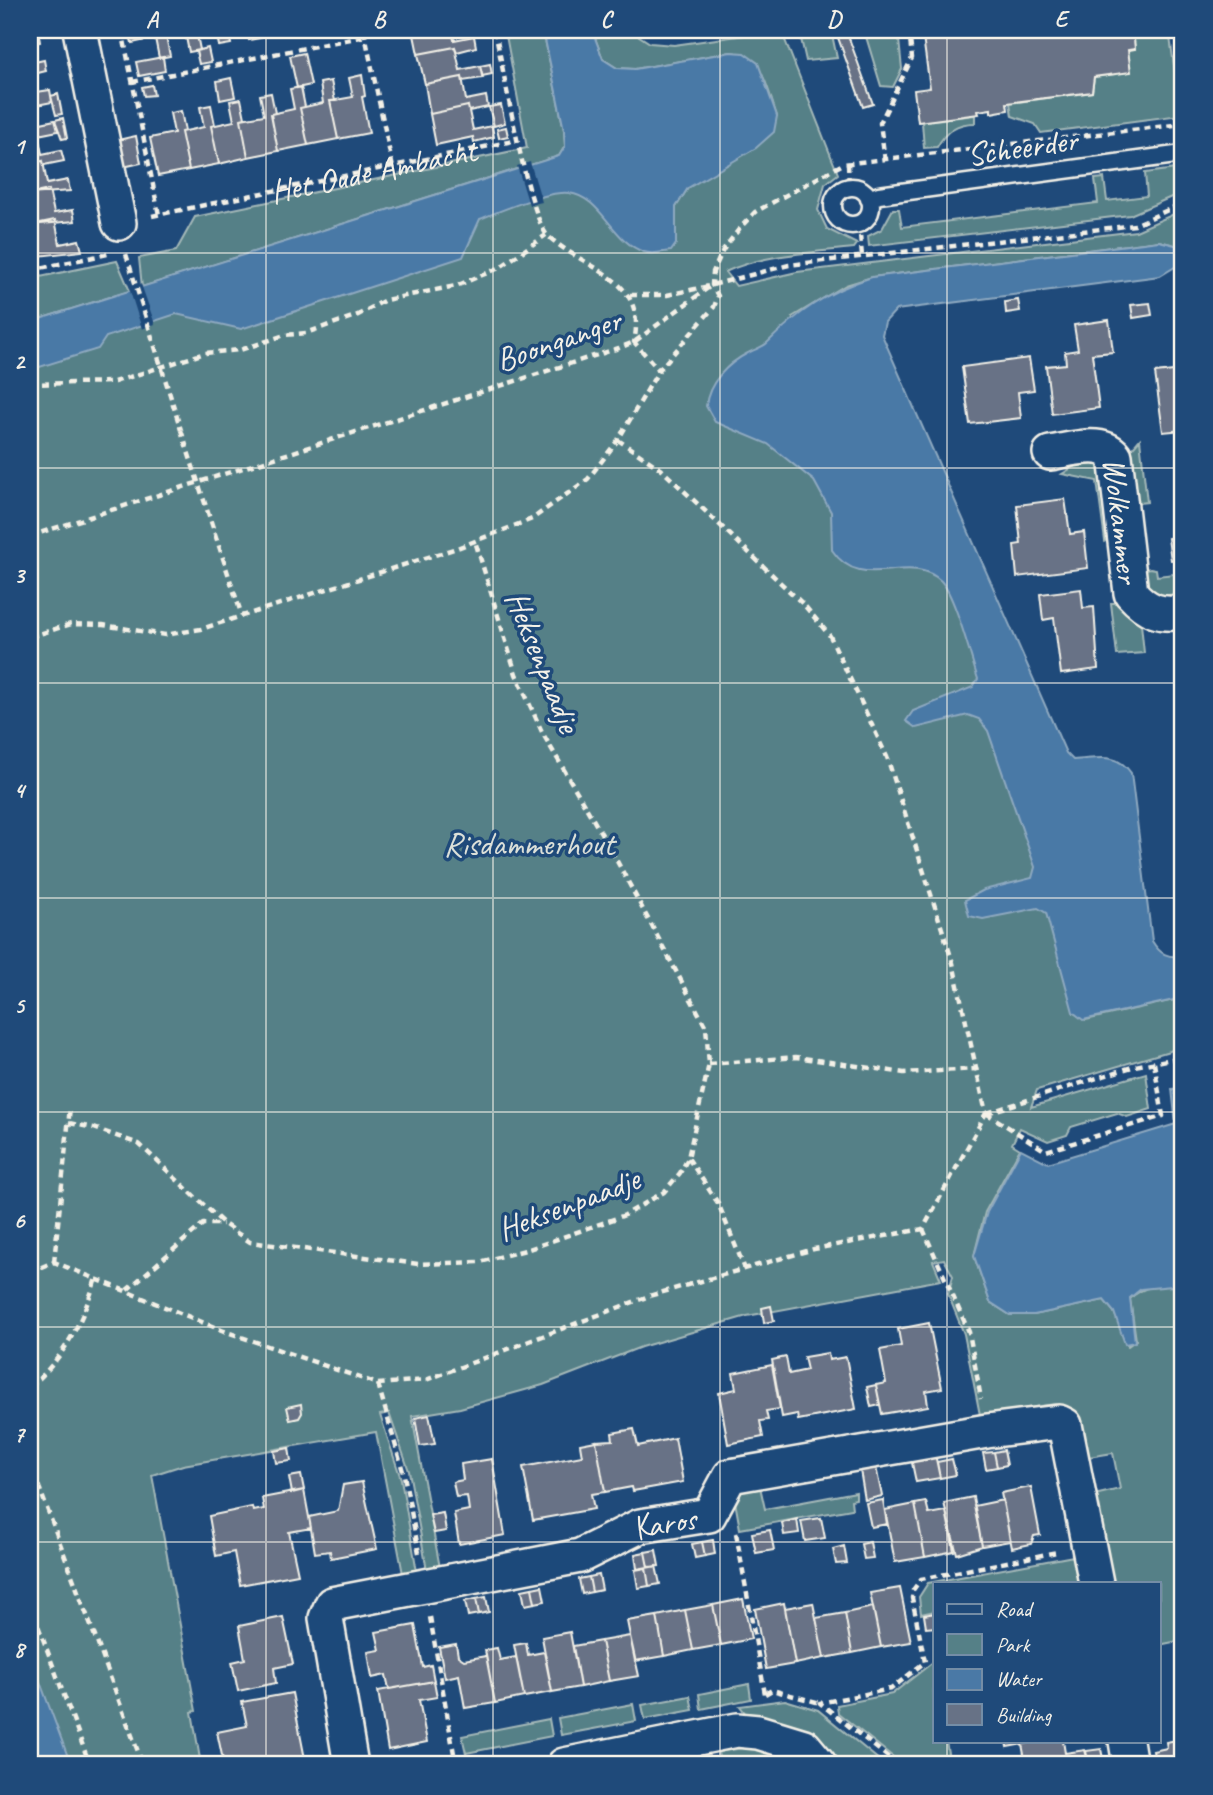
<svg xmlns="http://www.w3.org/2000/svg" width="1213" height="1795" viewBox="0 0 1213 1795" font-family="Caveat,sans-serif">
<rect width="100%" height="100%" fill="#1f4a7a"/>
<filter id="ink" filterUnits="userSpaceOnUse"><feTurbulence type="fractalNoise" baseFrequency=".0143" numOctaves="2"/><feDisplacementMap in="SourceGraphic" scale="14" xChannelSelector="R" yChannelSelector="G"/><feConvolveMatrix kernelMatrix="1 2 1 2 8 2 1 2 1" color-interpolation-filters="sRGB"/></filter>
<g filter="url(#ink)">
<path fill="#558087" stroke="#a4b8b8" stroke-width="2" d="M505,30H543L564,130L565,146L559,156L142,287L139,258L176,251L195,217L527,148Z
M592,30H630L650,43L674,45L781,30L838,174L825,184L818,210L827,229L857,244L854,248C810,253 765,254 725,272L736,286L797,272L1136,231L1183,210V247L1159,241L872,277L846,285L792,317L959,561L1074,1013L1086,1020L1183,998V1047L1037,1090L1031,1107L1146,1073L1151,1109L1127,1117L1117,1113L1071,1127L1067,1135L1048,1141L1020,1128L1012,1144L1020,1149L985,1212L974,1256L990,1302L1010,1315H1034L1104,1300L1114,1312L1128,1346L1136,1340L1130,1299C1143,1284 1165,1285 1183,1285V1640L1159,1645V1583H1107L1104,1537L1098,1535L1090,1496L1120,1489L1113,1453L1083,1458L1063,1406L1055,1404L980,1415L964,1334L948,1294L953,1276L944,1259L933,1261L941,1280L747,1316L641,1347L543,1385L460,1408L412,1416L440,1568L427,1570L409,1471L389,1413L380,1415L401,1479L417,1572L403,1574L376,1432L183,1465L152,1475L196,1711L192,1712L201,1765H30V346L630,155L676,207L688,188L777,116C767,89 764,55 731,52L635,69L617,68L603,59Z
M799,30H831L837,58L806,61Z
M864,30H898L902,69L893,87L881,86Z
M1133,30H1169L1181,115L1041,133L1035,124L1012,116L1010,103L1092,92L1094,77L1130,72L1128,50L1135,49Z
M975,115V123C956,123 946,131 937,147L924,148L922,122H918Z
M1183,168V192L1130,215L869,246L868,236L882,229L893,209H899L902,227L1098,203L1095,179L1104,178L1107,201L1147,196L1145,173Z
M117,261L130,291L30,322V279Z
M1140,439L1147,502L1130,504L1127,454Z
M1083,461L1100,463L1109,537L1105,541L1097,481L1062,474Z
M1150,568L1156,569L1157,576L1183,573V593L1155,597L1152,602L1140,575L1143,570Z
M1111,603H1121L1140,614L1144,653L1117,655Z
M759,1482L765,1509L856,1492V1499L851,1500L852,1509L740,1529L734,1496L742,1484Z
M1079,1555L1083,1572L1079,1583H935V1611L921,1614L919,1597L928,1583Z
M933,1662L935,1741H946L950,1765H903L838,1713L837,1705L892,1694Z
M749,1684L751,1699L701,1709L699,1694Z
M690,1696L693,1710L645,1719L642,1705Z
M785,1700L818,1710L885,1765H838C814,1735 788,1719 749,1718L740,1706Z
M633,1704L636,1721L561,1735L558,1718Z
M549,1719L552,1736L466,1753L462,1736Z
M749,1747L788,1755L803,1765H720L718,1752Z
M706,1754L708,1765H645Z"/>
<path fill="#4a79a6" stroke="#8ea9c0" stroke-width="2" d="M543,30H592L603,59L617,68L635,69L731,52L744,53L758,63L777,116L774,132L756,148L688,188L676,207V244L671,251C663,252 652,255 644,252C612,242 602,197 569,193C550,190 500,211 480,219L463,257L241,329L176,314L106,337L98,349L30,370V322L559,156L565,146L564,130Z
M1159,241L1183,247V262L1160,276L896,310L885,322L882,335L1066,753L1073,760C1097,759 1116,751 1131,773L1152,941C1160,954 1167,958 1183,956V998L1083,1020L1073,1012L1046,913L1038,908L983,919L969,916L965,900L984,890L1032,878L1035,867L988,731L979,719L968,715L916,728L906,721L913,711L973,687L978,679C971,659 955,595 941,581C909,550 862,595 832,550L831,512L814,481L768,444L715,422L706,406C708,383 728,363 748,353C753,350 763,347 767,343C797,313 827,291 872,277Z
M1183,1088V1285L1141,1289L1130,1298L1135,1342L1125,1344L1114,1312L1104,1300L1034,1315H1010L990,1302L974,1256L987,1212L1021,1149L1048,1163L1176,1124L1172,1089Z
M30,1655L71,1765H30Z"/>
<path fill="#1f4a7a" d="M530,162L542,202L529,205L517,166Z
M141,284L155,324L142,329L129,288Z"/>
<path fill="#677286" stroke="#f4f1e8" stroke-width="2" d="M38,30L40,42L30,44V32Z
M129,30H161L163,37L166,36L170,56L159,58L155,38L132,43Z
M161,30H196L200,50L189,52L185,32L163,37Z
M216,30H228L231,44L219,46Z
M247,30H258L260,38L249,40Z
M413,30H452L454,40L474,36L476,47L457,52L455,47L418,54Z
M846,30L873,104L863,107L836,32Z
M922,30H1133L1135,49L1128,50L1131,72L1094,77L1092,92L1007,103L1008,110L991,113V109L978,111L979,114L918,122L914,90L930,88Z
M455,47L460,70L480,66L483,78L463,81L462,77L425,84L418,54Z
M208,48L211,62L199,64L196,51Z
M304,53L311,85L297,88L290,56Z
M163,57L165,71L139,76L136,62Z
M44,60L46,71L30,75V63Z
M490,64L492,74L482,76L480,66Z
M362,75L365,96L362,97L369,133L338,139L330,101L353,97L349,78Z
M462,77L466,100L486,96L488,107L469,111L468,106L430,114L425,84Z
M231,78L235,97L220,100L217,81Z
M331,81L335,101H330L338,139L308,145L300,108L323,103L320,83Z
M152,85L154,95L144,96L142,87Z
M301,87L305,107L300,108L308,145L278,151L271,114L294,109L290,89Z
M50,90L52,102L32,106L30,93Z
M271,93L275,113L271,114L278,151L248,157L241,119L264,115L260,95Z
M58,94L62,114L56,115L51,96Z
M241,99L245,118L241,119L248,157L219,164L211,126L234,121L230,101Z
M30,101L36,124L55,120L58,131L38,135L37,130L30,132Z
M211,105L215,125L211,126L219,164L189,170L181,132L204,127L200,107Z
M501,105L505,123L494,126L489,107Z
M468,106L473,130L492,126L494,137L474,142L473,137L436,145L430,114Z
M181,111L185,131L181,132L189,170L158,176L150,138L174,133L170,113Z
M63,118L67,138L62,139L55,120Z
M506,127L508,136L499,138L497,129Z
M37,130L42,154L61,150L64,161L44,165L43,161L30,163V132Z
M136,136L141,163L123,167L118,140Z
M43,161L47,184L68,180L70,191L30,194V163Z
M49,190L54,213L73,210L75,221L30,225V194Z
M55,220L60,244L79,240L82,251L30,257V225Z
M1018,300L1020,311L1006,313L1005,302Z
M1150,303L1152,315L1133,318L1131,305Z
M1109,320L1113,352L1092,354L1099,408L1052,414L1046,366L1066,364L1065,352L1078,350L1074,325Z
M1029,358L1034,390L1018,392L1021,418L970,424L962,367Z
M1183,370V430L1163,432L1155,373Z
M1179,484H1183V559L1171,560L1168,538L1181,536L1177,497H1180Z
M1065,499L1070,534L1084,532L1088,568L1017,577L1014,545L1021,544L1017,505Z
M1081,589L1083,608L1094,607L1098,669L1061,674L1054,618L1043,620L1040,594Z
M771,1306L774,1321L764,1323L762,1308Z
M929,1323L942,1388L926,1391L928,1406L882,1414L876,1385L886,1383L880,1350L901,1346L898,1329Z
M828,1353L829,1360L846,1357L856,1409L798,1420L797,1414L782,1417L772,1360L786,1357L789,1374L807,1370L804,1357Z
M772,1365L780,1409L766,1411L768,1420L760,1421L763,1437L728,1444L719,1393L736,1389L733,1373Z
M876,1385L880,1405L871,1407L867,1387Z
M301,1404L302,1413L299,1418L290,1420L287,1407Z
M429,1415L435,1444L420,1446L415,1418Z
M634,1429L638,1446L675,1438L683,1482L633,1491L632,1487L605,1492L596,1441L613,1440L612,1433Z
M596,1441L605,1492L591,1494L594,1509L533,1520L523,1467L582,1456L580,1444Z
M289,1448L291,1461L276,1463L274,1451Z
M1004,1450L1007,1465L997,1467L994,1452Z
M994,1452L997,1467L986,1469L983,1453Z
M935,1454L940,1478L916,1482L911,1458Z
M492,1459L505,1535L459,1544L454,1513L469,1510L467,1496L456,1497L453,1482L463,1480L461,1464Z
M952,1459L956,1475L940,1478L937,1462Z
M876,1467L882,1496L865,1500L860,1470Z
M301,1475L304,1490L292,1493L289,1477Z
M362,1482L377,1549L331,1558L330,1551L315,1553L309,1517L338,1511L343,1485Z
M1031,1487L1040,1535L1034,1536L1031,1544L1012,1548L1001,1493Z
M304,1490L311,1528L289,1532L298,1574L240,1585L234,1552L216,1556L209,1516L252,1507L253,1511L264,1509L262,1498Z
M973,1497L982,1546L957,1554L944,1503Z
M883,1500L887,1524L871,1527L866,1503Z
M1003,1500L1010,1541L982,1546L974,1506Z
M926,1502L929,1514L946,1511L954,1551L925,1557L915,1504Z
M915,1504L925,1557L895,1562L885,1510Z
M443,1513L446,1531L434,1533L430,1515Z
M821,1518L825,1538L805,1541L801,1521Z
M797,1519L799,1533L784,1535L782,1523Z
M770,1530L774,1550L756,1553L752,1533Z
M713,1540L715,1554L705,1556L702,1542Z
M702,1542L705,1556L695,1558L692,1544Z
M870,1542L873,1558L864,1559L861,1544Z
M844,1546L847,1563L836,1564L833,1549Z
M656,1550L659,1566L648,1567L645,1552Z
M645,1552L648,1567L637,1569L635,1554Z
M656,1566L660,1584L649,1586L646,1568Z
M646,1568L649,1586L638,1588L635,1570Z
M599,1575L602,1590L592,1592L589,1577Z
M589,1577L592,1592L582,1594L579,1579Z
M542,1586L545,1601L535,1603L532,1588Z
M532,1588L535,1603L525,1605L522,1590Z
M900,1588L911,1642L881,1647L870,1593Z
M486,1597L489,1612L479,1614L476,1599Z
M476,1599L479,1614L468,1616L465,1601Z
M743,1599L751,1639L721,1645L713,1605Z
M784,1603L795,1664L766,1669L755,1609Z
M813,1603L824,1658L795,1664L785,1608Z
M713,1605L721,1645L693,1650L685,1610Z
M873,1607L881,1647L852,1653L845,1613Z
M685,1610L693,1650L664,1656L657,1616Z
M845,1613L852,1653L824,1658L816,1618Z
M935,1613V1627L926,1628L924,1615Z
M657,1616L664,1656L635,1661L627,1621Z
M283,1617L293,1664L274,1668L276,1683L238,1691L232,1662L245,1659L239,1626Z
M415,1625L423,1667L431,1665L434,1681L389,1689L386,1675L372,1678L368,1652L380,1650L376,1632Z
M570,1632L580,1687L552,1692L542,1637Z
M630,1636L639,1676L609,1681L601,1641Z
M601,1641L609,1681L580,1687L573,1646Z
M526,1643L528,1655L544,1652L552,1692L524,1697L514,1645Z
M456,1644L458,1656L464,1660L486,1656L495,1703L465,1708L459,1675L445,1678L439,1647Z
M497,1648L500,1660L516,1657L524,1697L495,1703L485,1650Z
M434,1681L437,1697L419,1700L427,1742L388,1750L378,1691Z
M292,1693L306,1764L224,1765L217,1732L247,1726L242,1702Z
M1183,1739V1765H1156L1153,1751L1167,1748L1166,1742Z
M1006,1741H1040L1007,1747Z
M1040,1741H1063L1065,1753L1085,1750L1088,1761L1067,1765H1026L1022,1744Z
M1101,1749L1103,1759L1088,1761L1086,1751Z
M1103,1759L1104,1765H1089L1088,1761Z"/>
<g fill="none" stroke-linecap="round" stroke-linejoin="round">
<defs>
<path id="lane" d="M833 206a19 19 0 1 1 38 0a19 19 0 1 1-38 0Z
M869,199L879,195L1183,154"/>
<g id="street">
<path d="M80,30L119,223"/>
<path id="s2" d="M1050,453C1069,450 1102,439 1115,456L1131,593C1147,611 1160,616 1183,612"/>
<path d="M1126,1741L1130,1765"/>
<path id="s3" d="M351,1765L326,1618L332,1604L580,1556L640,1526L709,1515L730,1476L987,1431L1059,1422L1065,1425L1096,1583"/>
<path d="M564,1765L737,1730L758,1732L804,1746L820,1765"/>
</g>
</defs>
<use href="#lane" stroke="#f4f1e8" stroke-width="21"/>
<use href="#street" stroke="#f4f1e8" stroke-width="38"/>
<g stroke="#f4f1e8" stroke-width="4.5" stroke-dasharray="7 5" stroke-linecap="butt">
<path d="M122,30L159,215"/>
<path d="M364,30L393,168"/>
<path d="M495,30C502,63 529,219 548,236C586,271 648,277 634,342L659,370"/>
<path d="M132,82L366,36"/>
<path d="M885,161L880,123L912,58L909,30"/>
<path d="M848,164L849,186"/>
<path id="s1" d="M152,216L518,140"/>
<path d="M859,224L862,256"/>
<path d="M126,254L181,430"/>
<path d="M30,270L108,254"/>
<path d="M630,295H667L709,286"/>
<path d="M30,384L114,382L205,353L240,350L285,335L306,333L358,315L385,300L456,286L499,268L546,235"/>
<path d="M215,534L242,616"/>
<path d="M30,536L619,348L634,342L712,285L789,265L1135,225L1183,203"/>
<path d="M30,637L71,624L103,625L165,635L201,629L457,548L532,519L588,479L618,440L659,370L714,307L718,296L712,285L713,272L723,250L740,228L755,212L843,164L1183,124"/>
<path d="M709,1064L796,1057L904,1073L976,1069"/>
<path d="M986,1113L1046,1151L1163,1116L1154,1063"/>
<path d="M987,1113L1135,1066L1183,1057"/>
<path d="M69,1123L94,1128L139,1144L224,1224L250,1242L418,1264L480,1262L529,1249L625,1215L664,1192L680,1173L688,1158L709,1064L706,1027L611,850L543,734L516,674L475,541"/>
<path d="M688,1158L718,1203L745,1269"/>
<path d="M923,1229L969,1332L981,1399"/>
<path d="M54,1262L70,1107"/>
<path d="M30,1272L54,1262L224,1331L378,1384L426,1380L649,1296L814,1249L923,1229L986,1113L953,963L887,757L830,636L804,605L661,469L618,440"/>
<path d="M127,1290L203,1224H223"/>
<path d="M378,1384L404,1475L419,1553"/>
<path d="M30,1387C64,1358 83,1321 96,1278"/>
<path d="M30,1463L143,1765"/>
<path d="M736,1533L765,1694"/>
<path d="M30,1604L90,1765"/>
<path d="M430,1617L456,1765"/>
<path d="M765,1694L772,1690L820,1703"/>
<path d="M898,1765L820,1703L891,1689L925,1662L912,1598L913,1590L921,1579L1057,1552"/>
</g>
<use href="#lane" stroke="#1f4a7a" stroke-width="16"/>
<use href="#street" stroke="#1f4a7a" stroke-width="33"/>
<path stroke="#f4f1e8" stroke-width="4.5" stroke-dasharray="7 5" stroke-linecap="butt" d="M181,430L215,534"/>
</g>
</g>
<path fill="none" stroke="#f4f1e8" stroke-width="2" stroke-opacity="0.55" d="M266,30V1765M493,30V1765M720,30V1765M947,30V1583M30,253H1183M30,468H1183M30,683H1183M30,898H1183M30,1112H1183M30,1327H1183M30,1542H1183M947,1741V1765"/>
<g text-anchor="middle" stroke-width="7" stroke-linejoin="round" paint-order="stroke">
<g font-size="33" fill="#f4f1e8" stroke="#1f4a7a">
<text transform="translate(1022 146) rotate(-8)" y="12">Scheerder</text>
<text dy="12" stroke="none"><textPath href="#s1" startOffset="226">Het Oude Ambacht</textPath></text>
<text transform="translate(558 339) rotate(-19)" y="12">Boonganger</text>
<text dy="12" stroke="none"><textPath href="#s2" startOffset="133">Wolkammer</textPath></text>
<text transform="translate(544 661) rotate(68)" y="12">Heksenpaadje</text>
<text transform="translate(568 1203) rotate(-21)" y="12">Heksenpaadje</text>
<text dy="12" stroke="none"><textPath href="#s3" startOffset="508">Karos</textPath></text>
</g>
<g font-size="33" fill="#dce0d9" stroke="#1f4a7a">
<text x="529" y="855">Risdammerhout</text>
</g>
</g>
<rect width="1213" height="1795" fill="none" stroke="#1f4a7a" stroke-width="77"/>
<rect x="933" y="1582" width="228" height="161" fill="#1f4a7a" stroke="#748da6" stroke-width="2"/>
<rect x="947" y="1604" width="35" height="10" fill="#1f4a7a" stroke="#748da6" stroke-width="2"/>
<text x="996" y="1616" font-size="21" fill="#f4f1e8">Road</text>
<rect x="947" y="1634" width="35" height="21" fill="#558087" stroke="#748da6" stroke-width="2"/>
<text x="996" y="1652" font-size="21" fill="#f4f1e8">Park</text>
<rect x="947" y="1669" width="35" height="21" fill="#4a79a6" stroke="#748da6" stroke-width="2"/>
<text x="996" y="1686" font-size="21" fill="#f4f1e8">Water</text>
<rect x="947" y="1704" width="35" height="21" fill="#677286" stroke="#748da6" stroke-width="2"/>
<text x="996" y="1722" font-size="21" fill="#f4f1e8">Building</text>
<rect x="38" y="38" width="1136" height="1718" fill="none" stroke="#f4f1e8" stroke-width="2.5"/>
<g font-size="23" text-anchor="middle" font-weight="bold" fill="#f4f1e8">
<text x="152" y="27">A</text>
<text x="379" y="27">B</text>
<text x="606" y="27">C</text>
<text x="834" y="27">D</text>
<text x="1061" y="27">E</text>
<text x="19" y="154">1</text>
<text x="19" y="369">2</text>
<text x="19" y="583">3</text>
<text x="19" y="798">4</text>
<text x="19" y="1013">5</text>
<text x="19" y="1228">6</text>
<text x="19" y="1442">7</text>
<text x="19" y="1657">8</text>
</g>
</svg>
